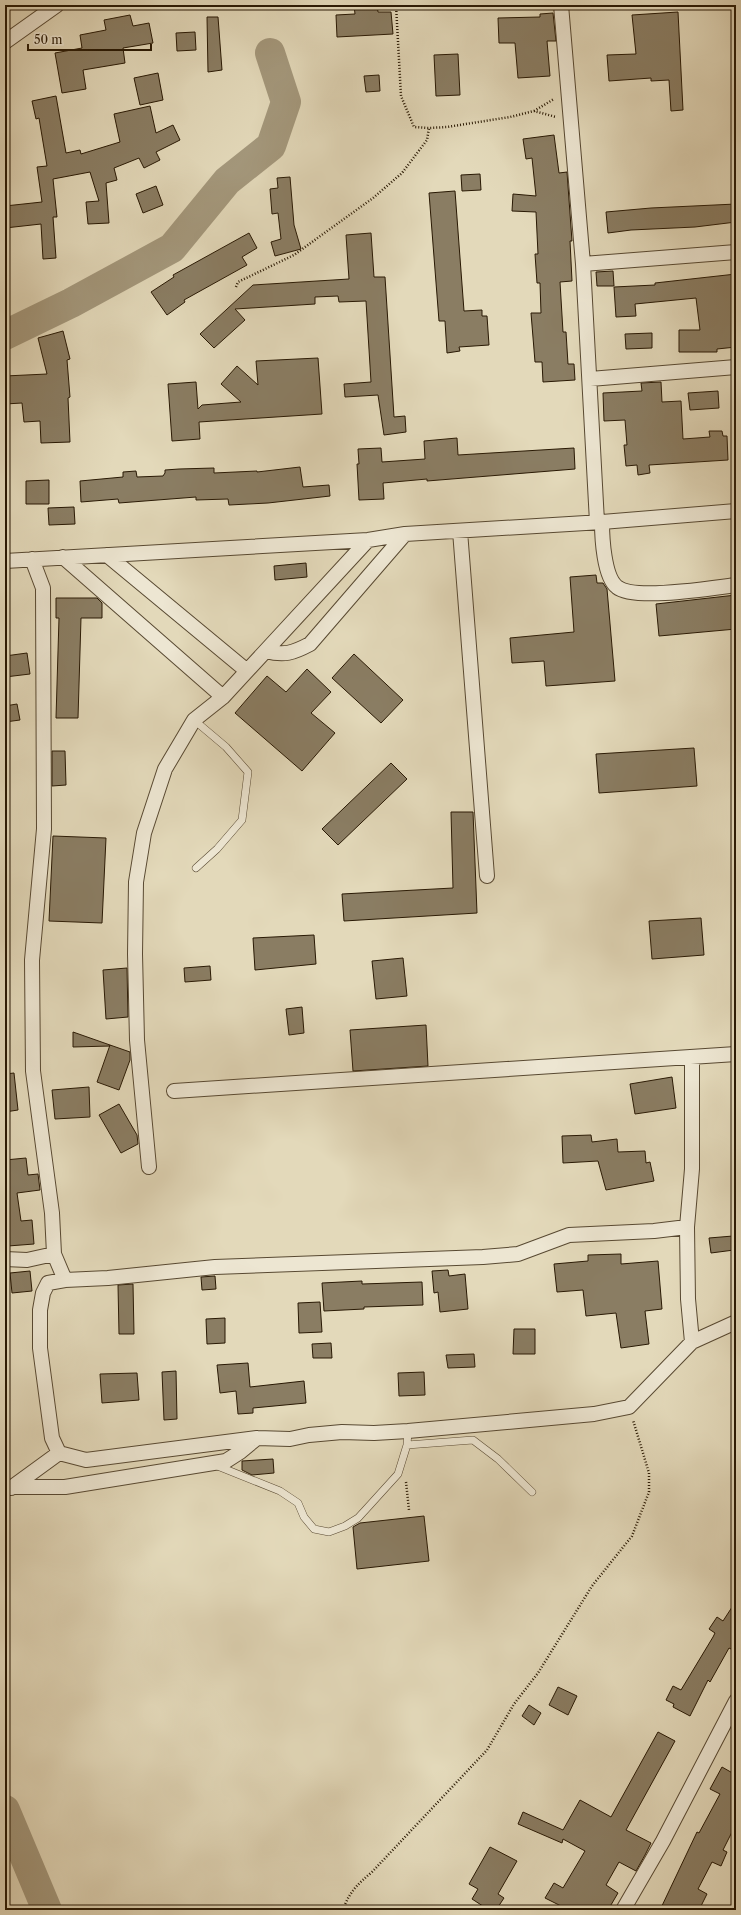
<svg xmlns="http://www.w3.org/2000/svg" width="741" height="1915" viewBox="0 0 741 1915" font-family="'Libre Caslon Text',serif">
<rect width="100%" height="100%" fill="#e3d9ba"/>
<filter id="stains"><feTurbulence type="fractalNoise" baseFrequency=".005" numOctaves="4"/><feColorMatrix values="0 0 0 0 .2 0 0 0 0 .09 0 0 0 0 .02 0 0 0 .5 -.17"/></filter>
<radialGradient id="worn" r=".72"><stop offset=".6" stop-color="#630" stop-opacity="0"/><stop offset="1" stop-color="#630" stop-opacity=".3"/></radialGradient>
<g fill="none" stroke-linecap="round" stroke-linejoin="round">
<path stroke="#a4987c" stroke-width="30" d="M5,335L71,303L172,248L227,181L271,146L286,102L270,53
M5,1810L47,1910"/>
</g>
<path fill="#8a7d63" stroke="#291904" d="M354,5H377L378,12H391L393,34L337,37L336,15L355,14Z
M678,12L683,110L671,111L669,80L651,81V78L609,81L607,55L636,54L632,15Z
M553,13L556,41H547L550,76L518,78L515,43H499L498,18L540,17V14Z
M130,15L133,26L149,23L153,43L123,48L125,63L83,70L86,89L62,93L55,53L82,48L80,35L106,30L104,20Z
M207,17H218L222,70L208,72Z
M195,32L196,50L177,51L176,33Z
M458,54L460,95L436,96L434,55Z
M158,73L163,100L140,105L134,78Z
M379,75L380,91L366,92L364,76Z
M56,96L66,153L80,150L81,154L120,142L114,114L150,106L156,133L173,125L180,140L156,152L160,160L144,168L139,158L114,168L117,180L106,183L109,223L88,224L86,202L99,201L90,172L53,179L57,217H53L56,258L43,259L41,224L5,228V206L42,202L37,167L47,166L39,118L36,119L32,101Z
M554,135L559,173L567,172L572,241H570L572,281L560,282L563,332H566L568,364H574L575,380L543,382L542,362H535L531,313H541L540,283H537L535,254H538L536,212L512,211L513,194L536,196L532,158L526,159L523,139Z
M480,174L481,190L462,191L461,175Z
M290,177L294,225L301,249L275,256L271,242L281,239L278,213L272,214L270,189L278,188L277,178Z
M156,186L163,205L143,213L136,194Z
M455,191L464,311L482,310V316H487L489,345L459,347L460,351L447,353L445,321H439L429,193Z
M736,204V222L695,227L631,230L608,233L606,212L651,208Z
M249,233L257,248L242,257L247,265L184,300L185,302L167,315L151,292L174,277L173,275Z
M371,233L374,277H385L394,417L405,416L406,432L384,435L378,395L345,397L344,384L371,382L366,301L339,302L338,296L315,297V304L235,309L245,320L214,348L200,334L253,285L349,279L346,235Z
M613,271L614,286H597L596,272Z
M736,274V347L717,349V352H679V330H700L696,298L635,304L636,316L616,317L614,287L655,285V283Z
M63,331L70,359L67,360L70,397L68,398L70,442L41,443L40,421L24,422L22,403L5,404V376L47,374L38,338Z
M652,333V348L626,349L625,334Z
M318,358L322,414L199,422L200,439L172,441L168,384L196,382L198,409L202,405L241,402L221,384L237,366L258,385L256,361Z
M661,382L662,402L681,401L683,439L710,437L709,431H722L723,436H727L728,460L649,465L650,473L638,475L637,465L626,466L624,445H627L625,420L604,421L603,393L642,391L641,383Z
M718,391L719,408L690,410L688,393Z
M457,438L458,455L574,448L575,469L427,481V479L383,483L384,499L359,500L357,464H359L358,449L381,448L382,462L425,459L424,441Z
M300,467L303,487L329,485L330,496L268,503L229,505L228,499L196,500V497L119,503L118,499L81,502L80,481L123,477V472L136,471L137,477L163,476L165,473V470L179,469L214,468V473L257,471V472Z
M49,480V504H26V481Z
M74,507L75,524L49,525L48,508Z
M306,563L307,577L275,580L274,566Z
M596,575L597,583H603L607,589L615,681L546,686L544,661L512,663L510,638L574,632L570,577Z
M736,595V629L659,636L656,604Z
M56,598H97L102,603V618H81L78,718H56L59,618H56Z
M27,653L30,674L5,677V656Z
M354,654L403,700L381,723L332,678Z
M307,669L331,692L311,713L335,733L302,771L235,713L267,676L286,692Z
M17,704L20,720L5,722V706Z
M694,748L697,786L599,793L596,754Z
M52,751H65L66,785L52,786Z
M391,763L407,779L338,845L322,829Z
M451,812H473L477,913L344,921L342,894L453,888Z
M53,836L106,838L102,923L49,921Z
M701,918L704,955L652,959L649,921Z
M314,935L316,964L255,970L253,938Z
M403,958L407,996L376,999L372,961Z
M210,966L211,980L185,982L184,968Z
M127,968L128,1017L106,1019L103,970Z
M302,1007L304,1033L289,1035L286,1009Z
M426,1025L428,1066L353,1071L350,1030Z
M73,1032L110,1045V1046L73,1047Z
M110,1045L130,1052V1060L119,1090L97,1082Z
M14,1073L18,1110L5,1112V1074Z
M672,1077L676,1108L635,1114L630,1084Z
M89,1087L90,1117L55,1119L52,1090Z
M119,1104L137,1135L138,1144L121,1153L99,1115Z
M591,1135L592,1142L617,1139L618,1152L645,1151L646,1163L650,1162L654,1181L606,1190L598,1161L563,1163L562,1136Z
M26,1158L28,1175L38,1174L40,1190L17,1193L21,1221L32,1220L34,1244L8,1246L5,1197V1160Z
M733,1236L734,1250L711,1253L709,1238Z
M621,1254V1264L658,1261L662,1309L645,1311L649,1344L621,1348L616,1313L586,1316L583,1290L557,1292L554,1264L588,1261V1255Z
M448,1270L449,1276L465,1274L468,1309L440,1312L438,1292L434,1293L432,1271Z
M30,1271L32,1291L12,1293L10,1273Z
M215,1276L216,1289L202,1290L201,1277Z
M362,1281V1284L422,1282L423,1305L364,1307V1309L324,1311L322,1283Z
M133,1284L134,1334H119L118,1285Z
M320,1302L322,1332L299,1333L298,1303Z
M225,1318V1343L207,1344L206,1319Z
M514,1329H535V1354H513Z
M331,1343L332,1358H313L312,1344Z
M474,1354L475,1367L448,1368L446,1355Z
M248,1363L250,1387L304,1381L306,1403L253,1408V1413L238,1414L236,1391L220,1393L217,1365Z
M176,1371L177,1419L164,1420L162,1372Z
M424,1372L425,1395L399,1396L398,1373Z
M137,1373L139,1400L102,1403L100,1374Z
M273,1459L274,1473L252,1475L242,1470V1461Z
M424,1516L429,1561L357,1569L353,1527L360,1523Z
M736,1601V1641L731,1649L729,1648L710,1682L708,1680L690,1716L673,1707L674,1704L666,1700L673,1686L681,1690L713,1637L715,1633L709,1629L717,1617L723,1621Z
M558,1687L577,1696L568,1715L549,1705Z
M529,1705L541,1713L534,1725L522,1716Z
M658,1732L675,1741L626,1830L651,1843L645,1855L636,1871L619,1862L606,1885L618,1893L608,1910H559L561,1906L545,1898L554,1883L563,1888L585,1851L563,1839L562,1843L518,1824L523,1812L563,1830L580,1800L611,1817Z
M722,1767L736,1775V1824L723,1850L727,1852L721,1866L712,1862L698,1889L707,1894L699,1910H660L697,1832L699,1833L720,1794L710,1789Z
M490,1847L517,1861L498,1894L504,1898L496,1910H489L472,1899L478,1889L469,1884Z"/>
<g fill="none" stroke-linecap="round" stroke-linejoin="round">
<defs>
<path id="lane" d="M194,720L226,747L248,772L242,820L217,849L196,868
M407,1445L473,1440L498,1459L532,1492
M215,1465L280,1491L298,1503L304,1517L314,1529L329,1532L345,1526L358,1518L369,1506L398,1474L407,1445L408,1431"/>
<path id="street" d="M561,5L583,264L597,522
M5,42L57,5
M583,264L736,252
M590,379L736,367
M602,522C602,538 604,577 617,587C634,601 712,588 736,585
M460,531L487,876
M107,555L247,671
M63,557L223,697
M32,559L43,588L44,829L32,960L33,1071L52,1213L54,1254L65,1280L108,1278L215,1267L483,1257L518,1254L569,1235L654,1231L687,1227
M5,561L368,540L405,534L602,522L736,511
M266,651C284,656 293,653 310,644L405,534
M692,1057V1169L687,1227L688,1299L692,1342
M174,1091L736,1054
M149,1167L137,1040L135,954L136,882L144,833L165,769L194,720L223,697L368,540
M5,1259L27,1260L54,1254
M65,1280L48,1283L43,1293L40,1310V1348L52,1438L59,1453L86,1460L257,1438L290,1439L309,1435L342,1432L374,1433L408,1431L594,1414L629,1407L692,1342L736,1322
M12,1487H65L226,1461L240,1452L257,1438
M11,1488L59,1453
M623,1910L663,1841L736,1701"/>
</defs>
<use href="#lane" stroke="#584932" stroke-width="8"/>
<use href="#street" stroke="#584932" stroke-width="16"/>
<path stroke="#291904" stroke-width="2.5" stroke-dasharray="1 2" stroke-linecap="butt" d="M396,5L401,96L414,127L429,128L447,127L510,117L534,111L556,117
M534,111L554,99
M236,287L238,282L294,255L373,198L402,173L427,140L429,128
M406,1482L409,1510
M339,1910L344,1907C350,1891 359,1883 372,1872L487,1750L514,1704L538,1673L592,1586L632,1536L649,1492V1473L633,1420"/>
<use href="#lane" stroke="#ede6d2" stroke-width="7"/>
<use href="#street" stroke="#ede6d2" stroke-width="14"/>
</g>
<rect width="741" height="1915" fill="none" stroke="#e3d9ba" stroke-width="20"/>
<rect x="6" y="6" width="729" height="1903" fill="none" stroke="#291904" stroke-width="2"/>
<rect x="10" y="10" width="721" height="1895" fill="none" stroke="#291904"/>
<path d="M28 44v6h123v-6" fill="none" stroke="#291904" stroke-width="2"/>
<text x="34" y="44" font-size="12" fill="#291904" stroke="#ede6d2" stroke-width="3" paint-order="stroke">50 m</text>
<rect width="100%" height="100%" filter="url(#stains)"/>
<rect width="100%" height="100%" fill="url(#worn)"/>
</svg>
